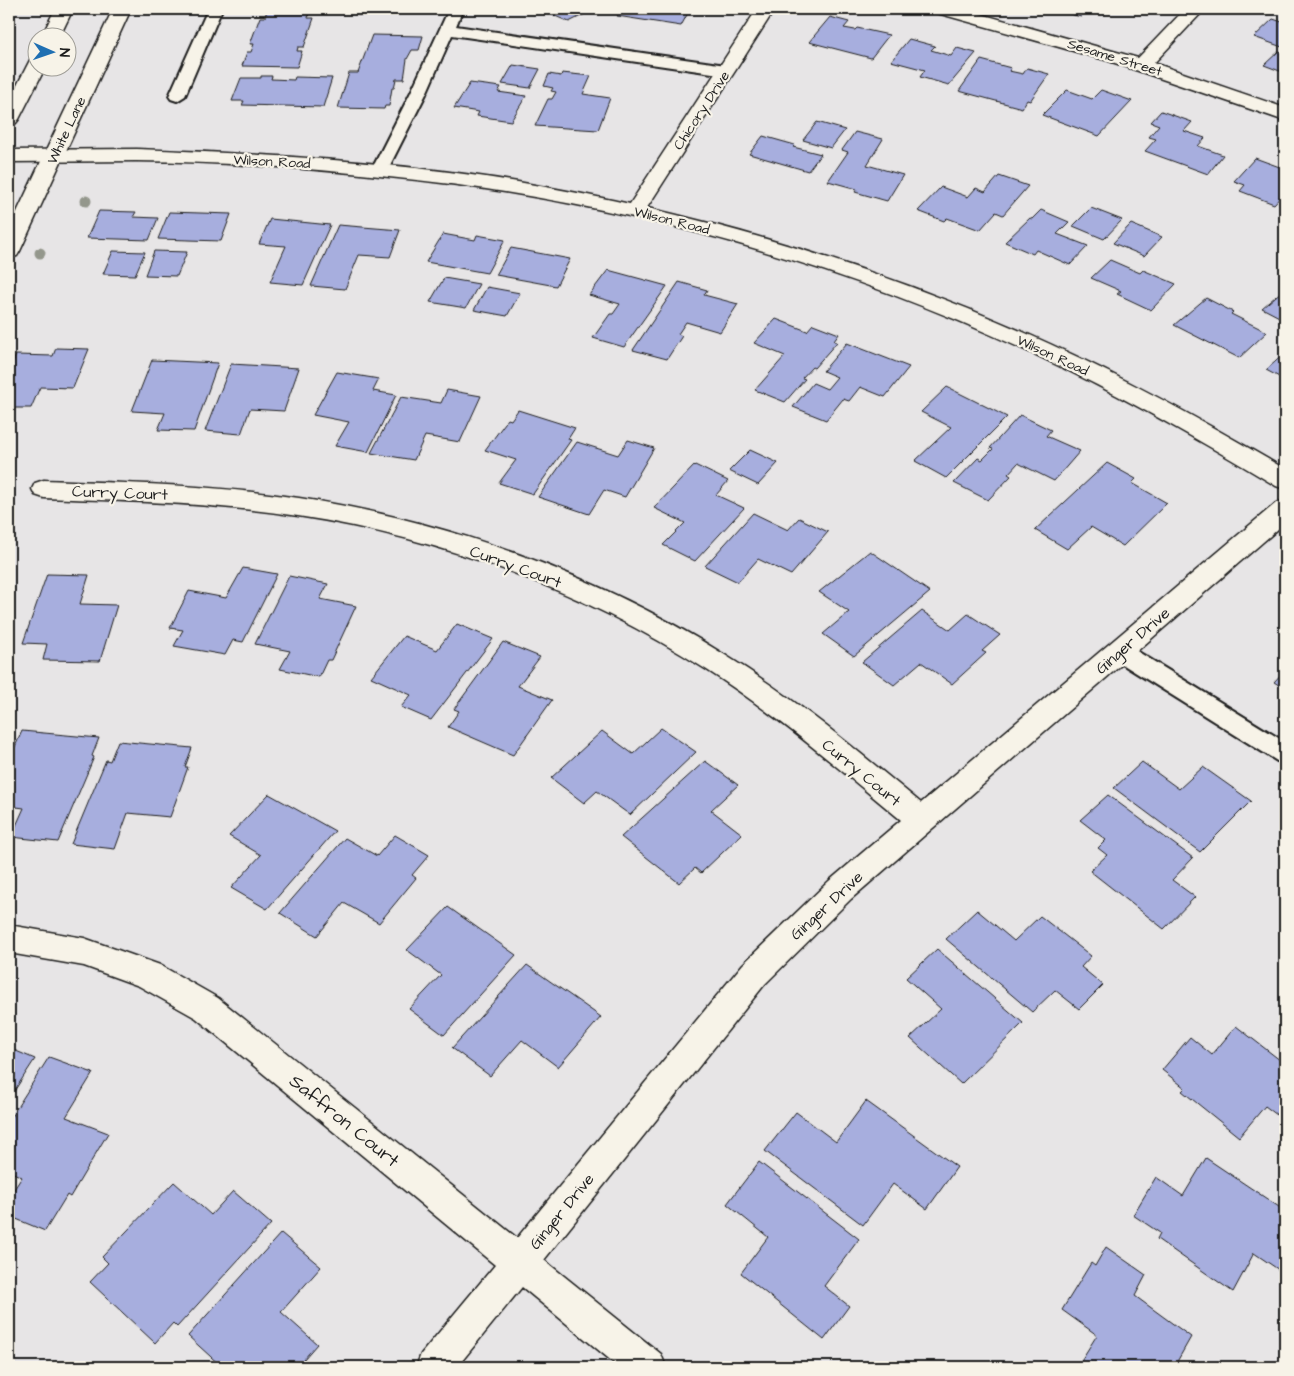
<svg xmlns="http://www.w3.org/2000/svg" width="1294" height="1376" viewBox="0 0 1294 1376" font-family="'Architects Daughter',sans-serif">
<rect width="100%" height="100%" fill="#e7e5e6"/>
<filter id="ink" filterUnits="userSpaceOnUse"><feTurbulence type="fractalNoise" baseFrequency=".02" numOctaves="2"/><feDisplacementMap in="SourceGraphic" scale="10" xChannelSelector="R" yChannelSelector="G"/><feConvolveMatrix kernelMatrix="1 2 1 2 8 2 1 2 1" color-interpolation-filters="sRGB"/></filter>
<g filter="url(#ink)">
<path fill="#a7aede" stroke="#1c1c1c" d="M263,9H317L315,13H309L308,18H314L304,47H298L297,51H302L297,67L242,66L247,52H251L254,44H250L260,17H265L267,10Z
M359,9H393L391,15H357Z
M552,9H595L569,22L546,12Z
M622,9H690L681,26L617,16Z
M1052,9H1089L1081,17Z
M830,17L849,22L844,28L855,30L857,28L889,35L871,58L809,42Z
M1273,19L1285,23V45L1282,47L1254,37Z
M372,35L423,36L419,50H412L407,59L404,79H396L394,88H392L389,106H385L384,109L338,108L349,73H358Z
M909,39L935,46L931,50L951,56L957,48L976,53L949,85L920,77L925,70L891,61Z
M1279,51L1285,53V73L1264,65Z
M981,60L1011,68L1009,71L1023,74L1027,68L1049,74L1030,101L1027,100L1022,108L959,91Z
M513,65L540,69L530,88L502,84Z
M562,73L591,76L583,94L610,98L598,130L535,126L548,99H552L556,92L551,91L553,88L544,86L549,74L561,76Z
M261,76H272L271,79L294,80L295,77L332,78L323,107L242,105L244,101H232L241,78H261Z
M470,83L501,87L498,92L526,96L511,121L477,116L479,112L454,108Z
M1067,90L1092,99L1101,90L1132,101L1099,136L1042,115Z
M1161,111L1192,122L1184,131L1205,138L1198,146L1223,155L1208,174L1145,151L1156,139L1149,137L1159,125L1151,122Z
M817,122L845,130L831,148L803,140Z
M855,132L883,139L867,165L903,175L887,201L855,192L857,189L828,181L848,152L842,150Z
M763,136L795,145L793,147L821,154L808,171L749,154Z
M1255,158L1285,169V192L1274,204L1240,191L1245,185L1234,181Z
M999,176L1028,186L1003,215L996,212L980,230L947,218L944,221L918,211L941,187L968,197L976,188L985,192Z
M1091,208L1122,220L1104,239L1073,226Z
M1041,210L1069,222L1057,234L1088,246L1070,265L1036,250L1033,254L1005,242L1030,218L1032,219Z
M99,211L136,212L133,217L158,218L149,240L87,238Z
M169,212L231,214L221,241L158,239Z
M270,219L330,225L303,285L270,282L286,246L259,244Z
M1131,224L1162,237L1144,256L1113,243Z
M338,225L400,230L390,257L359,255L345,289L311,286Z
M443,234L475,240L477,235L505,240L487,273L426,262Z
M511,248L570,259L556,286L496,275Z
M113,251L145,252L135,275L103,274Z
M154,251L187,252L177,276L145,275Z
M1110,260L1140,273L1143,270L1176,284L1151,310L1117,294L1121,291L1091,278Z
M608,270L667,286L624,347L593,338L610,314H613L620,304L589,295Z
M444,278L479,284L466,308L430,302Z
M679,282L707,290L704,295L738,304L720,332L686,322L678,334L682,336L667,359L633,350Z
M487,287L520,293L507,316L474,310Z
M1282,291L1285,292V320L1262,308Z
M1206,298L1233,312L1231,314L1267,332L1239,358L1174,325Z
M776,319L807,331L813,324L839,334L834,341L837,342L814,368L812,367L802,378L805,379L785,402L755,390L785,356L754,343Z
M847,343L909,367L885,397L860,387L849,401L843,399L826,420L793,407L813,383L827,389L837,377L823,371Z
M56,348L89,349L73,388L40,387L31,408H9V371L16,355L53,356Z
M1285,353V380L1266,370Z
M152,360L218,363L194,431L158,430L165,413L132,411Z
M231,364L299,368L284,411L250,409L241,434L205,431Z
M337,372L379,379L373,391L396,395L368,452L335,446L349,422L313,415Z
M947,387L1007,417L946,478L915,461L951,427L921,412Z
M447,390L481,396L460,442L425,436L414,460L371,453L401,397L441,403Z
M518,410L575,428L568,439L571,440L533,494L499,483L516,460L485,450L508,419L511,420Z
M1020,415L1051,430L1046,436L1080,451L1054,481L1018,463L1008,474L1011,476L988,500L954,483L978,458L982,460L993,449L990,448Z
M628,440L654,448L625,497L604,490L589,514L538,497L577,442L618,455Z
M750,450L778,463L758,485L729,471Z
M1107,463L1136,479L1132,483L1167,503L1123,546L1091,527L1067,549L1035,530Z
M695,465L728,481L716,495L744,508L695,561L663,545L685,523L654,508Z
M753,513L788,530L799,518L828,532L791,575L758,559L738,582L705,566Z
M870,551L930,592L854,656L823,634L849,612L819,592Z
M243,568L277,574L243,642L233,640L225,655L174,646L183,630L170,628L189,591L226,598Z
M47,574L89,575L80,604L117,605L100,661L43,660L47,644L23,643Z
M289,576L328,584L320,599L356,606L331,660H327L319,677L280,669L290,651L255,644Z
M922,611L950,630L968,614L1000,635L982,651L986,653L952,684L921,662L894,685L862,662Z
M457,624L493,639L431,720L401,707L411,695L371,677L404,636L437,650Z
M503,642L540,657L518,686L552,700L513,755L448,727L459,711L454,709Z
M1285,670V689L1274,682Z
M661,728L696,752L630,815L597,791L584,803L551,778L602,731L633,754Z
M22,731L99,738L92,756L94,757L58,842L11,837L24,808L9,806V753L11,748L14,749Z
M118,741L192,748L185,767H188L170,817L128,813L115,849L71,844L106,760L110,761Z
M705,761L738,785L711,810L742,834L701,873L695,868L679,883L621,837Z
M1142,762L1179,789L1203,767L1251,801L1200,852L1114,788Z
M269,794L335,831L267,909L231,888L261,855L229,836Z
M1108,795L1193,858L1172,880L1195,897L1164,929L1090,871L1107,855L1098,848L1106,840L1080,820Z
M395,835L429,855L412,875L416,878L379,923L344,903L317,936L280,913L345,838L377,856Z
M448,907L516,955L444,1035L409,1009L441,975L407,950Z
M977,910L1014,941L1040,916L1091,956L1081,967L1103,985L1079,1009L1055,990L1032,1012L946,939Z
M937,949L1023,1023L961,1084L910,1038L941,1009L906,978Z
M527,965L601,1017L558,1067L522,1040L490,1076L452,1048Z
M1236,1026L1285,1064V1121L1265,1106L1239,1137L1182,1091L1185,1088L1162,1070L1190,1037L1212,1055Z
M9,1048L35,1059L9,1099Z
M49,1057L93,1073L66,1117L108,1133L70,1197L67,1195L45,1231L9,1216V1197L22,1177L9,1171V1120Z
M866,1101L957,1167L927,1209L893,1184L863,1225L765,1151L796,1112L836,1142Z
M1206,1158L1285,1211V1274L1254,1253L1233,1292L1157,1239L1160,1233L1133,1215L1156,1177L1183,1196Z
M759,1162L859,1239L824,1286L849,1306L824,1340L741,1273L768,1237L727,1204Z
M174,1182L211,1215L233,1191L271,1224L177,1327L173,1323L155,1343L90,1282L108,1263L102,1257Z
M281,1233L321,1267L281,1312L317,1344L297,1367H222L188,1336Z
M1106,1247L1146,1275L1135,1296L1191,1337L1174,1367H1077L1097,1335L1062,1310L1091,1263L1095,1266Z"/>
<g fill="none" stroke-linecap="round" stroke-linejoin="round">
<defs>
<path id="service" d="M208,9H222L185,96L177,101L171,99L169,96Z
M449,9H463L456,26L726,65L734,70L726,75L452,35L426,94L388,169L386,173H374L372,169L410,94Z
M1119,642L1127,645L1285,742V763L1277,761L1111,657L1108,651L1111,645Z"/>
<path id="minor" d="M757,9H775L643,214L636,216L629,214L626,210Z
M934,9H963L1138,58L1185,9H1205L1154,63L1285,108V121L1109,61L937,13Z
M44,480C129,483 214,485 299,498C448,521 597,574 725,655C795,698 858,751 921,803L1276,503L1285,500V523L851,899L765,984L544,1260L661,1354L666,1367H619L522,1287L457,1367H416L421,1354L495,1265L196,1018L139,986L84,966L9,953V925L84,938L160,965L218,998L517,1238L743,964L829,881L901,820C838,768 776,714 707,670C584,591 442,538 298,516C214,503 129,501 44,498L35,495L32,489L35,483Z"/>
<path id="tertiary" d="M137,149C265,154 392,161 518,182C700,213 881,267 1050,344C1131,381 1209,424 1285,469V489L1276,486C1198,439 1119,394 1036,355C834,260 611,199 389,177C305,168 220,162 136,161C93,161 51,162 9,162V150Z"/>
<path id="secondary" d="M55,9H73L59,38H41Z
M113,9H131L20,251L17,256L9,258V229Z
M38,56V68H45L19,119L16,123L9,125V101L29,62L31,58Z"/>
</defs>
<use href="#service" stroke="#1c1c1c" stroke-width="4"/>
<use href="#minor" stroke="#1c1c1c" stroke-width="3"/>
<use href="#tertiary" stroke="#1c1c1c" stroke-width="3"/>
<use href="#secondary" stroke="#1c1c1c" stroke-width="3"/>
<use href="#service" fill="#f7f3e8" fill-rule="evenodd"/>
<use href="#minor" fill="#f7f3e8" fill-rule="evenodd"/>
<use href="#tertiary" fill="#f7f3e8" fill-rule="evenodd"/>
<use href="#secondary" fill="#f7f3e8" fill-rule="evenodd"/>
</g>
<g fill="#94978c">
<circle cx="86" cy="201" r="5.5"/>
<circle cx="40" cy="253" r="5.5"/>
</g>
</g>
<g text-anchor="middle" stroke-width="4.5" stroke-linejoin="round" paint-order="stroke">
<g font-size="14" fill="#1c1c1c" stroke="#f7f3e8">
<text transform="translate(1115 57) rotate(17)" y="5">Sesame Street</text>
<text transform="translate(701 110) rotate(-57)" y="5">Chicory Drive</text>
<text transform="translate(66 130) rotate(-65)" y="5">White Lane</text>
<text transform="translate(272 161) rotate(3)" y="5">Wilson Road</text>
<text transform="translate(672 220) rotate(14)" y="5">Wilson Road</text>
<text transform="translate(1053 355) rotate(25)" y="5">Wilson Road</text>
</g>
<g font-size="16" fill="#1c1c1c" stroke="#f7f3e8">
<text transform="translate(120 492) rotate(2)" y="6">Curry Court</text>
<text transform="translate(516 566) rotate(20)" y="6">Curry Court</text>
<text transform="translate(1132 640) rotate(-41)" y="6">Ginger Drive</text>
<text transform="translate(862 772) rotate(39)" y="6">Curry Court</text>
<text transform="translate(826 905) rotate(-43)" y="6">Ginger Drive</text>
<text transform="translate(561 1211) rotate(-51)" y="6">Ginger Drive</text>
</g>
<g font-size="19" fill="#1c1c1c" stroke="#f7f3e8">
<text transform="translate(345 1120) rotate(39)" y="7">Saffron Court</text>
</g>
</g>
<rect width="1294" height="1376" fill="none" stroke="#f7f3e8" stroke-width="30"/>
<rect x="15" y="15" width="1264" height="1346" fill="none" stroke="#1c1c1c" stroke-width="2" filter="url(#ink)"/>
<g transform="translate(52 52) rotate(92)"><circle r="24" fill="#f7f3e8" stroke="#9f9d96"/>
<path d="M0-4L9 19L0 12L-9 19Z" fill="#1f6fb2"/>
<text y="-8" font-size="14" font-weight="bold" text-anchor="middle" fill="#1c1c1c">N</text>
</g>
</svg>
